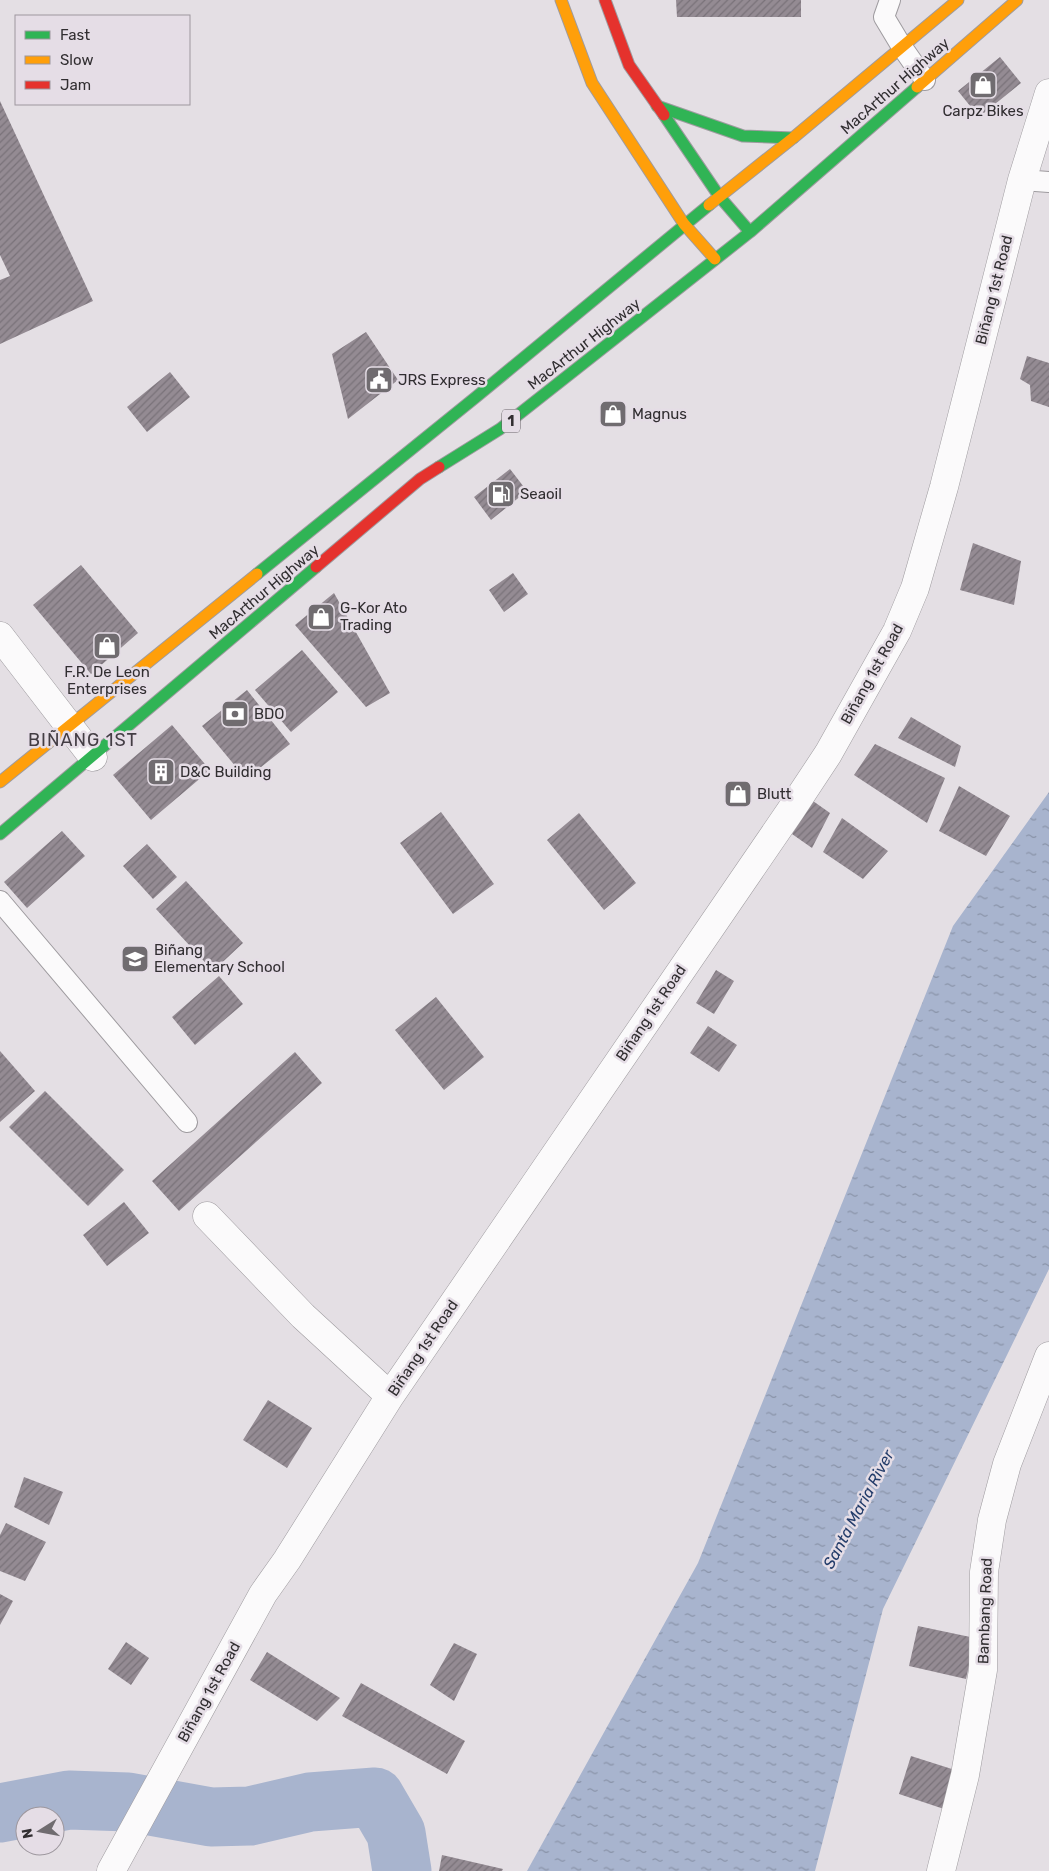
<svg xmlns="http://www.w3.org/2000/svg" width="1049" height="1871" viewBox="0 0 1049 1871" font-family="Rubik,sans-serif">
<defs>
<pattern id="water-ripples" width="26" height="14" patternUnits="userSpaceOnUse" patternTransform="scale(1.25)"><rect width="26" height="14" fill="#a8b4ce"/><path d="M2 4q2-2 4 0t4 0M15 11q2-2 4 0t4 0" fill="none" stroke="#8993a8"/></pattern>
<pattern id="building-hatch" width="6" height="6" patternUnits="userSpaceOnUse" patternTransform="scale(1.25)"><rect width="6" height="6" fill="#948b93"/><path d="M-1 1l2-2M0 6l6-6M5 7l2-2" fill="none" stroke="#797279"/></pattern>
</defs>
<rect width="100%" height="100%" fill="#e4dfe4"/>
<path fill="url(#water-ripples)" d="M1049,792V1269L883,1609L815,1871H527L698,1563L953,926Z"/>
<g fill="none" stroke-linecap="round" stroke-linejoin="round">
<path stroke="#a8b4ce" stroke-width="59" d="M0,1813L69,1800L128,1802L211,1817L250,1816L310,1802L375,1797L396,1833L402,1871"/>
</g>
<path fill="url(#building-hatch)" d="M676,0H801V17H677Z
M1000,57L1021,83L979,117L958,91Z
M0,101L93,301L0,344V280L10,276L0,255Z
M366,332L398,380L348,419L332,354Z
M1027,356L1049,363V407L1031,401L1030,385L1020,379Z
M170,372L190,397L147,432L127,407Z
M510,469L527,491L491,520L474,497Z
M973,543L1021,561L1014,605L960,590Z
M81,565L138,633L91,674L33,605Z
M513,573L528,594L504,612L489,590Z
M334,593L390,693L366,707L295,625Z
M302,650L338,692L291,732L255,690Z
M247,690L290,744L246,779L202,726Z
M911,717L961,746L955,767L898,738Z
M172,725L210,770L151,820L113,775Z
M875,744L945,778L927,823L854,775Z
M959,786L1010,816L986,856L939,831Z
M813,801L830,813L812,848L792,834Z
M441,812L494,884L453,914L400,843Z
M579,813L636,883L604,910L547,840Z
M842,818L888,851L863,879L823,852Z
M62,831L85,856L27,908L4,882Z
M147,844L177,877L153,899L123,866Z
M186,881L243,943L213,971L156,909Z
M716,970L734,981L714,1014L696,1003Z
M219,976L243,1004L195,1045L172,1017Z
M436,997L484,1057L444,1090L395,1030Z
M708,1026L737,1045L719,1072L690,1053Z
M0,1051L35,1091L0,1122Z
M295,1052L322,1083L179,1211L152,1181Z
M45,1091L124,1170L88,1206L9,1127Z
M124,1202L149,1233L107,1266L83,1235Z
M268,1400L312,1428L287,1468L243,1440Z
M24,1477L63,1492L49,1525L14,1507Z
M6,1523L46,1542L25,1581L0,1571V1535Z
M0,1594L13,1601L0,1625Z
M918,1626L975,1638L966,1679L909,1666Z
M126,1642L149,1658L131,1685L108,1669Z
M454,1643L477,1654L454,1701L430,1685Z
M267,1652L340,1698L317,1721L250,1680Z
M361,1683L465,1741L447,1774L342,1716Z
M911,1756L955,1770L944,1809L899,1794Z
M442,1855L503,1869L502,1871H439Z"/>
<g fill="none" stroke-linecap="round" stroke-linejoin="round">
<defs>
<path id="lane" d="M890,0L884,17L902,47L925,80
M1022,180L1049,182
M0,901L187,1122"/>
<path id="street" d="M0,636L93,757
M207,1216L303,1316L390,1396
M111,1871L263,1594L287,1560L390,1396L791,810L828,754L897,631L915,588L944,487L1022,180L1049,93
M941,1871L965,1775L983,1670L984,1572L992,1520L1007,1464L1049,1356"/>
<path id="fast" d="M657,106L743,136L793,138
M664,115L719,196L750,232
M439,467L500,429L750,232L917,87
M257,574L476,397L709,205
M0,834L316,567"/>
<path id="slow" d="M561,0L592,83L684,224L715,259
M917,87L1017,0
M709,205L793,138L958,0
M0,782L257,574"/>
<path id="jam" d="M605,0L629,65L664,115
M316,567L420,479L439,467"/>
</defs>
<use href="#lane" stroke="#9e9b9f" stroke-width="22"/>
<use href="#street" stroke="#9e9b9f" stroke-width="29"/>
<use href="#fast" stroke="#9e9b9f" stroke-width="13"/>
<use href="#slow" stroke="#9e9b9f" stroke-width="13"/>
<use href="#jam" stroke="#9e9b9f" stroke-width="13"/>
<use href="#lane" stroke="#fbfafb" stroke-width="20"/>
<use href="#street" stroke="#fbfafb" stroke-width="28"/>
<use href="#fast" stroke="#30b455" stroke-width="11"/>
<use href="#slow" stroke="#ff9f0a" stroke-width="11"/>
<use href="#jam" stroke="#e5322d" stroke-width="11"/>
</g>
<defs>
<symbol id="shop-square" viewBox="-11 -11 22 22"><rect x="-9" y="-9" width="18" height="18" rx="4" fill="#706c70" stroke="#e5dde6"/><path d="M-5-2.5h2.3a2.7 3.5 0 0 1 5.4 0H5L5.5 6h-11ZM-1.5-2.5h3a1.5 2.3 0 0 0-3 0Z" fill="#fff"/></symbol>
<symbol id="civic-square" viewBox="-11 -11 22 22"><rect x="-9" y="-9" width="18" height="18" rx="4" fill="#706c70" stroke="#e5dde6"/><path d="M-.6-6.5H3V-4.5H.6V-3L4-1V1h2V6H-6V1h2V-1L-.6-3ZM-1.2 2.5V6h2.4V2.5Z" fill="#fff"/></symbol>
<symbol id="fuel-square" viewBox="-11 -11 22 22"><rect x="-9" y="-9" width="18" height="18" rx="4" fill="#706c70" stroke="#e5dde6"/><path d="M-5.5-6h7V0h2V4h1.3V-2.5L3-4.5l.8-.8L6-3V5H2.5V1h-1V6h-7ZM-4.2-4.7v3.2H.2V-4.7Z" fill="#fff"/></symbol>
<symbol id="bank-square" viewBox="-11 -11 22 22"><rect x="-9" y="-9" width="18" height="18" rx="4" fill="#706c70" stroke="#e5dde6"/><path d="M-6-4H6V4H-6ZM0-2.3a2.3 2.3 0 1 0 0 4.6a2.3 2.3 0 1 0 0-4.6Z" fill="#fff"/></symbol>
<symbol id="building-square" viewBox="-11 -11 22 22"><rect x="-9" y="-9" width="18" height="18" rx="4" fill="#706c70" stroke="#e5dde6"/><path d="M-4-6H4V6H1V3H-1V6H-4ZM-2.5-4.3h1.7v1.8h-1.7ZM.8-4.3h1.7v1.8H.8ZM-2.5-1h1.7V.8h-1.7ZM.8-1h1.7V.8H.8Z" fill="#fff"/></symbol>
<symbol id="school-square" viewBox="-11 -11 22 22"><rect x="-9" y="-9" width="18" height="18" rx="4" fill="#706c70" stroke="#e5dde6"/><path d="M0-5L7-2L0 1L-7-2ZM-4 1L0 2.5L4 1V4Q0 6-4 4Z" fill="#fff"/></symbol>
</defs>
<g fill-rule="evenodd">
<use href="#shop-square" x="967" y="69" width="32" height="32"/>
<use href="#civic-square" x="363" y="364" width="32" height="32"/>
<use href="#shop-square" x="597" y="398" width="32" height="32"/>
<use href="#fuel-square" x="485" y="478" width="32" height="32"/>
<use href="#shop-square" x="305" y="601" width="32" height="32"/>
<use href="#shop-square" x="91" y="630" width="32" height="32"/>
<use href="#bank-square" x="219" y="698" width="32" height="32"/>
<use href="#building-square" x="145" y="756" width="32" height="32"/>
<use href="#shop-square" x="722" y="778" width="32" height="32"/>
<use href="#school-square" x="119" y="943" width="32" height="32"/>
</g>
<g text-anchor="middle" stroke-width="5" stroke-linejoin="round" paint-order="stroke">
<rect fill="#e5dde6" stroke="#676267" stroke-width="1" x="502" y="409.5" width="18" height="23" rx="4"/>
<g font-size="14" font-weight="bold" fill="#312e31">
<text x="511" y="426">1</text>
</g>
<g font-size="15" fill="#312e31" stroke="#e5dde6">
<text transform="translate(895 86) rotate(-41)" y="5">MacArthur Highway</text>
<text transform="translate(994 290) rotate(-76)" y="5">Biñang 1st Road</text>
<text transform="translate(584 344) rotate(-38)" y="5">MacArthur Highway</text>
<text transform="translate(264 592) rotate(-40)" y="5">MacArthur Highway</text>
<text transform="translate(872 674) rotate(-61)" y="5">Biñang 1st Road</text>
<text transform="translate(651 1013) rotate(-56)" y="5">Biñang 1st Road</text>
<text transform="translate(423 1348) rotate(-56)" y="5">Biñang 1st Road</text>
<text transform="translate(985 1611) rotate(-88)" y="5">Bambang Road</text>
<text transform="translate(209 1692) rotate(-61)" y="5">Biñang 1st Road</text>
</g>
<g font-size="15" fill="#312e31" stroke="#e5dde6" text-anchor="start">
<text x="983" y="116" text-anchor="middle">Carpz Bikes</text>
<text x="398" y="385">JRS Express</text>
<text x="632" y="419">Magnus</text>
<text x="520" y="499">Seaoil</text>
<text x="340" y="613">G-Kor Ato<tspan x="340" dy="17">Trading</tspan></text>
<text x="107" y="677" text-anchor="middle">F.R. De Leon<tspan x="107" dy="17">Enterprises</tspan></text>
<text x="254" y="719">BDO</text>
<text x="180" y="777">D&amp;C Building</text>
<text x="757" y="799">Blutt</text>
<text x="154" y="955">Biñang<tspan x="154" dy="17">Elementary School</tspan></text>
</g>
<g font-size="16" font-style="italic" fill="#233c6a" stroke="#e5dde6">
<text transform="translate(858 1509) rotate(-62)" y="6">Santa Maria River</text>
</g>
<g font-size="18" letter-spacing="1" fill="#433d44" stroke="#e5dde6">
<text x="83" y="746">BIÑANG 1ST</text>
</g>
</g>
<rect x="15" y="15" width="175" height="90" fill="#e5dde6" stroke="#9d979e"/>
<rect x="25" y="31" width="25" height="8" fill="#30b455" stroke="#9d979e"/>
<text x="60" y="40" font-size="15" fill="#312e31">Fast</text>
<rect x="25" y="56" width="25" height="8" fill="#ff9f0a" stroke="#9d979e"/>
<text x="60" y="65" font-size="15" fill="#312e31">Slow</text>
<rect x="25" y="81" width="25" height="8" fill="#e5322d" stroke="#9d979e"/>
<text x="60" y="90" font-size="15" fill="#312e31">Jam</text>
<g transform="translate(40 1831) rotate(259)"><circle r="24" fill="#e5dde6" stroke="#9d979e"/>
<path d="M0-4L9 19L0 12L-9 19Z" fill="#706c70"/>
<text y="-8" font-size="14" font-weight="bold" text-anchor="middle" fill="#312e31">N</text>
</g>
</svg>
